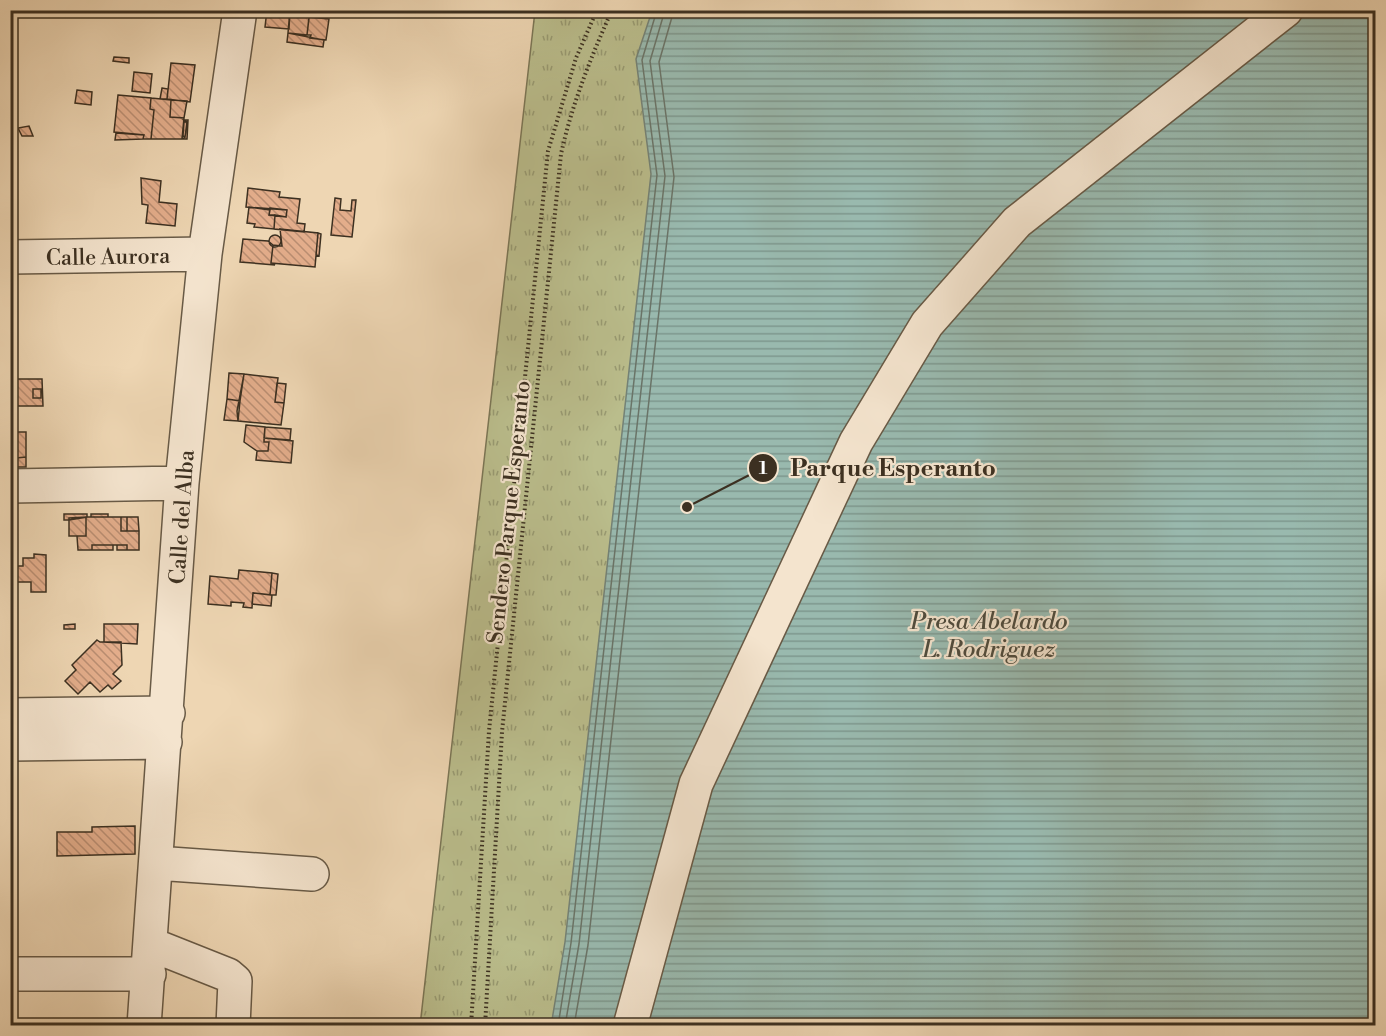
<svg xmlns="http://www.w3.org/2000/svg" width="1386" height="1036" viewBox="0 0 1386 1036" font-family="'Libre Bodoni',serif">
<defs>
<pattern id="park-tufts" width="24" height="20" patternUnits="userSpaceOnUse" patternTransform="scale(1.5)"><rect width="24" height="20" fill="#babd8c"/><path d="M3 7l-1-3M5 7V3M7 7l1-3M15 17l-1-3M17 17v-4M19 17l1-3" fill="none" stroke="#989a72"/></pattern>
<pattern id="water-rules" width="6" height="5" patternUnits="userSpaceOnUse" patternTransform="scale(1.5)"><rect width="6" height="5" fill="#99b9ae"/><path d="M0 2.5h6" fill="none" stroke="#7e978d"/></pattern>
<pattern id="building-back-hatch" width="6" height="6" patternUnits="userSpaceOnUse" patternTransform="scale(1.5)"><rect width="6" height="6" fill="#e3ad8b"/><path d="M-1 5l2 2M0 0l6 6M5-1l2 2" fill="none" stroke="#b98d71"/></pattern>
</defs>
<rect width="100%" height="100%" fill="#eed6b3"/>
<filter id="stains"><feTurbulence type="fractalNoise" baseFrequency=".00333" numOctaves="4"/><feColorMatrix values="0 0 0 0 .2 0 0 0 0 .09 0 0 0 0 .02 0 0 0 .5 -.17"/></filter>
<radialGradient id="worn" r=".72"><stop offset=".6" stop-color="#630" stop-opacity="0"/><stop offset="1" stop-color="#630" stop-opacity=".3"/></radialGradient>
<path fill="url(#park-tufts)" stroke="#7b7656" stroke-width="1.5" d="M535,11H1373L675,1025L420,1026Z"/>
<path fill="url(#water-rules)" stroke="#748276" stroke-width="1.5" d="M652,11H1375V1025L551,1026L565,942L651,174L636,59Z"/>
<g fill="none" stroke-linecap="round" stroke-linejoin="round">
<path stroke="#6a7468" stroke-width="1.5" d="M558,1026L571,943L657,175L642,60L657,10
M565,1026L579,944L665,176L650,61L665,10
M574,1026L588,945L674,177L659,62L674,10"/>
</g>
<path fill="url(#building-back-hatch)" stroke="#3c3021" stroke-width="1.5" fill-rule="evenodd" d="M267,10H290L289,29L265,27Z
M290,10H310L307,35L288,33Z
M309,17L329,19L326,40L310,38L311,35H307Z
M288,33L324,40L323,47L287,42Z
M114,57L129,58V63L113,61Z
M171,63L195,65L190,102L167,99Z
M134,72L152,74L150,93L132,91Z
M162,88L168,89L167,99H160Z
M77,90L92,92L91,105L75,103Z
M118,95L151,98L150,109L154,110L151,139H143L144,135L114,132Z
M151,98L171,100L170,117L184,118L182,139H151L154,110L150,109Z
M171,100L187,101L184,118L170,117Z
M184,120H188L187,139H182L185,137L187,122Z
M184,122H187L185,137L183,136Z
M29,126L33,136H22L18,128Z
M116,133L144,135L143,139L115,140Z
M141,178L161,181L159,202L177,204L175,226L146,223L148,205L142,204Z
M248,188L280,192L279,197L300,199L297,223L305,224L304,232L274,229L275,215L286,217L287,210L246,207Z
M335,198L341,199L340,210L351,211L352,200H356L352,237L331,235Z
M249,207L270,210L269,215H275L274,229L254,227L255,224L247,223Z
M270,208L287,210L286,217L269,215Z
M280,229L318,233L315,267L271,263L273,245L282,246Z
M318,233L321,234L319,256L316,255Z
M269 241a6 6 0 1 1 12 0a6 6 0 1 1-12 0Z
M243,239L268,241L273,245L271,263L275,265L240,262Z
M229,373L244,374L240,401L227,399Z
M244,374L278,378L275,402L284,403L281,425L238,421L237,411Z
M15,379H42L43,406H16ZM33,389H41V398H33Z
M277,383L286,384L284,403L275,402Z
M33,389H41V398H33Z
M227,399L240,401L238,421L224,420Z
M246,425L265,427L264,442H269L268,451H257L244,442Z
M265,427L291,429L290,440L264,438Z
M16,432H26V457L16,458Z
M264,438L293,441L291,463L256,460L257,451H268L269,442H264Z
M26,457V467H16V458Z
M64,514H87V517L69,520H64Z
M91,514H108V517H91Z
M86,517V536H69V518Z
M86,517H121V531H139V550H127V545H92V550H78L77,536H86Z
M121,517H127V531H121Z
M127,517H138L139,531H127Z
M92,545H113V550H92Z
M117,545H127V550H117Z
M34,554L46,555V592H31V582H16V566H23V558H34Z
M239,570L272,573L270,595L253,593L252,608L243,607L244,603L231,602V606L208,604L210,576L238,579Z
M272,573L278,574L276,595H270Z
M253,593L272,595L271,606L252,604Z
M75,624V629H64V625Z
M104,624H138L137,644L104,642Z
M97,640L100,642H121L122,665L113,674L121,681L112,689L108,685L100,692L90,682L78,694L65,681L76,670L72,665Z
M135,826V854L57,856V832H92V827Z"/>
<g fill="none" stroke-linecap="round" stroke-linejoin="round">
<defs>
<path id="minor" d="M10,257L205,254
M10,486L182,483
M10,715L168,713
M10,744L165,742
M156,863L312,874
M150,944L228,975L235,981L233,1026
M10,974H149
M144,1026L182,483L205,254L240,10
M630,1026L696,784L856,442L927,324L1017,222L1286,10"/>
</defs>
<use href="#minor" stroke="#685a46" stroke-width="36"/>
<path stroke="#3c3021" stroke-width="4" stroke-dasharray="1.5 3" stroke-linecap="butt" d="M471,1026L489,731L548,151L576,58L597,10
M485,1026L502,732L561,154C572,104 591,57 612,10"/>
<use href="#minor" stroke="#f4e4ce" stroke-width="33"/>
</g>
<g text-anchor="middle" stroke-width="4.5" stroke-linejoin="round" paint-order="stroke">
<g font-size="22" fill="#3c3021" stroke="#f4e4ce">
<text transform="translate(108 256) rotate(-1)" y="8">Calle Aurora</text>
<text transform="translate(508 512) rotate(-84)" y="8">Sendero Parque Esperanto</text>
<text transform="translate(181 517) rotate(-86)" y="8">Calle del Alba</text>
</g>
<g font-size="24" font-style="italic" fill="#4f4b3d" stroke="#f4e4ce">
<text x="989" y="629">Presa Abelardo<tspan x="989" dy="28">L. Rodriguez</tspan></text>
</g>
</g>
<path fill="none" stroke="#3c3021" stroke-width="2" d="M687 507L763 468"/>
<g fill="#3c3021" stroke="#f4e4ce" stroke-width="2">
<circle cx="687" cy="507" r="6"/>
<circle cx="763" cy="468" r="15"/>
</g>
<g font-size="18" text-anchor="middle" font-weight="bold" fill="#fff">
<text x="763" y="474">1</text>
</g>
<g font-size="24" text-anchor="middle" font-weight="bold" fill="#3c3021" stroke="#f4e4ce" stroke-width="4.5" stroke-linejoin="round" paint-order="stroke">
<text x="893" y="476">Parque Esperanto</text>
</g>
<rect width="1386" height="1036" fill="none" stroke="#eed6b3" stroke-width="36"/>
<rect x="12" y="12" width="1362" height="1012" fill="none" stroke="#3c3021" stroke-width="3"/>
<rect x="18" y="18" width="1350" height="1000" fill="none" stroke="#3c3021" stroke-width="1.5"/>
<rect width="100%" height="100%" filter="url(#stains)"/>
<rect width="100%" height="100%" fill="url(#worn)"/>
</svg>
